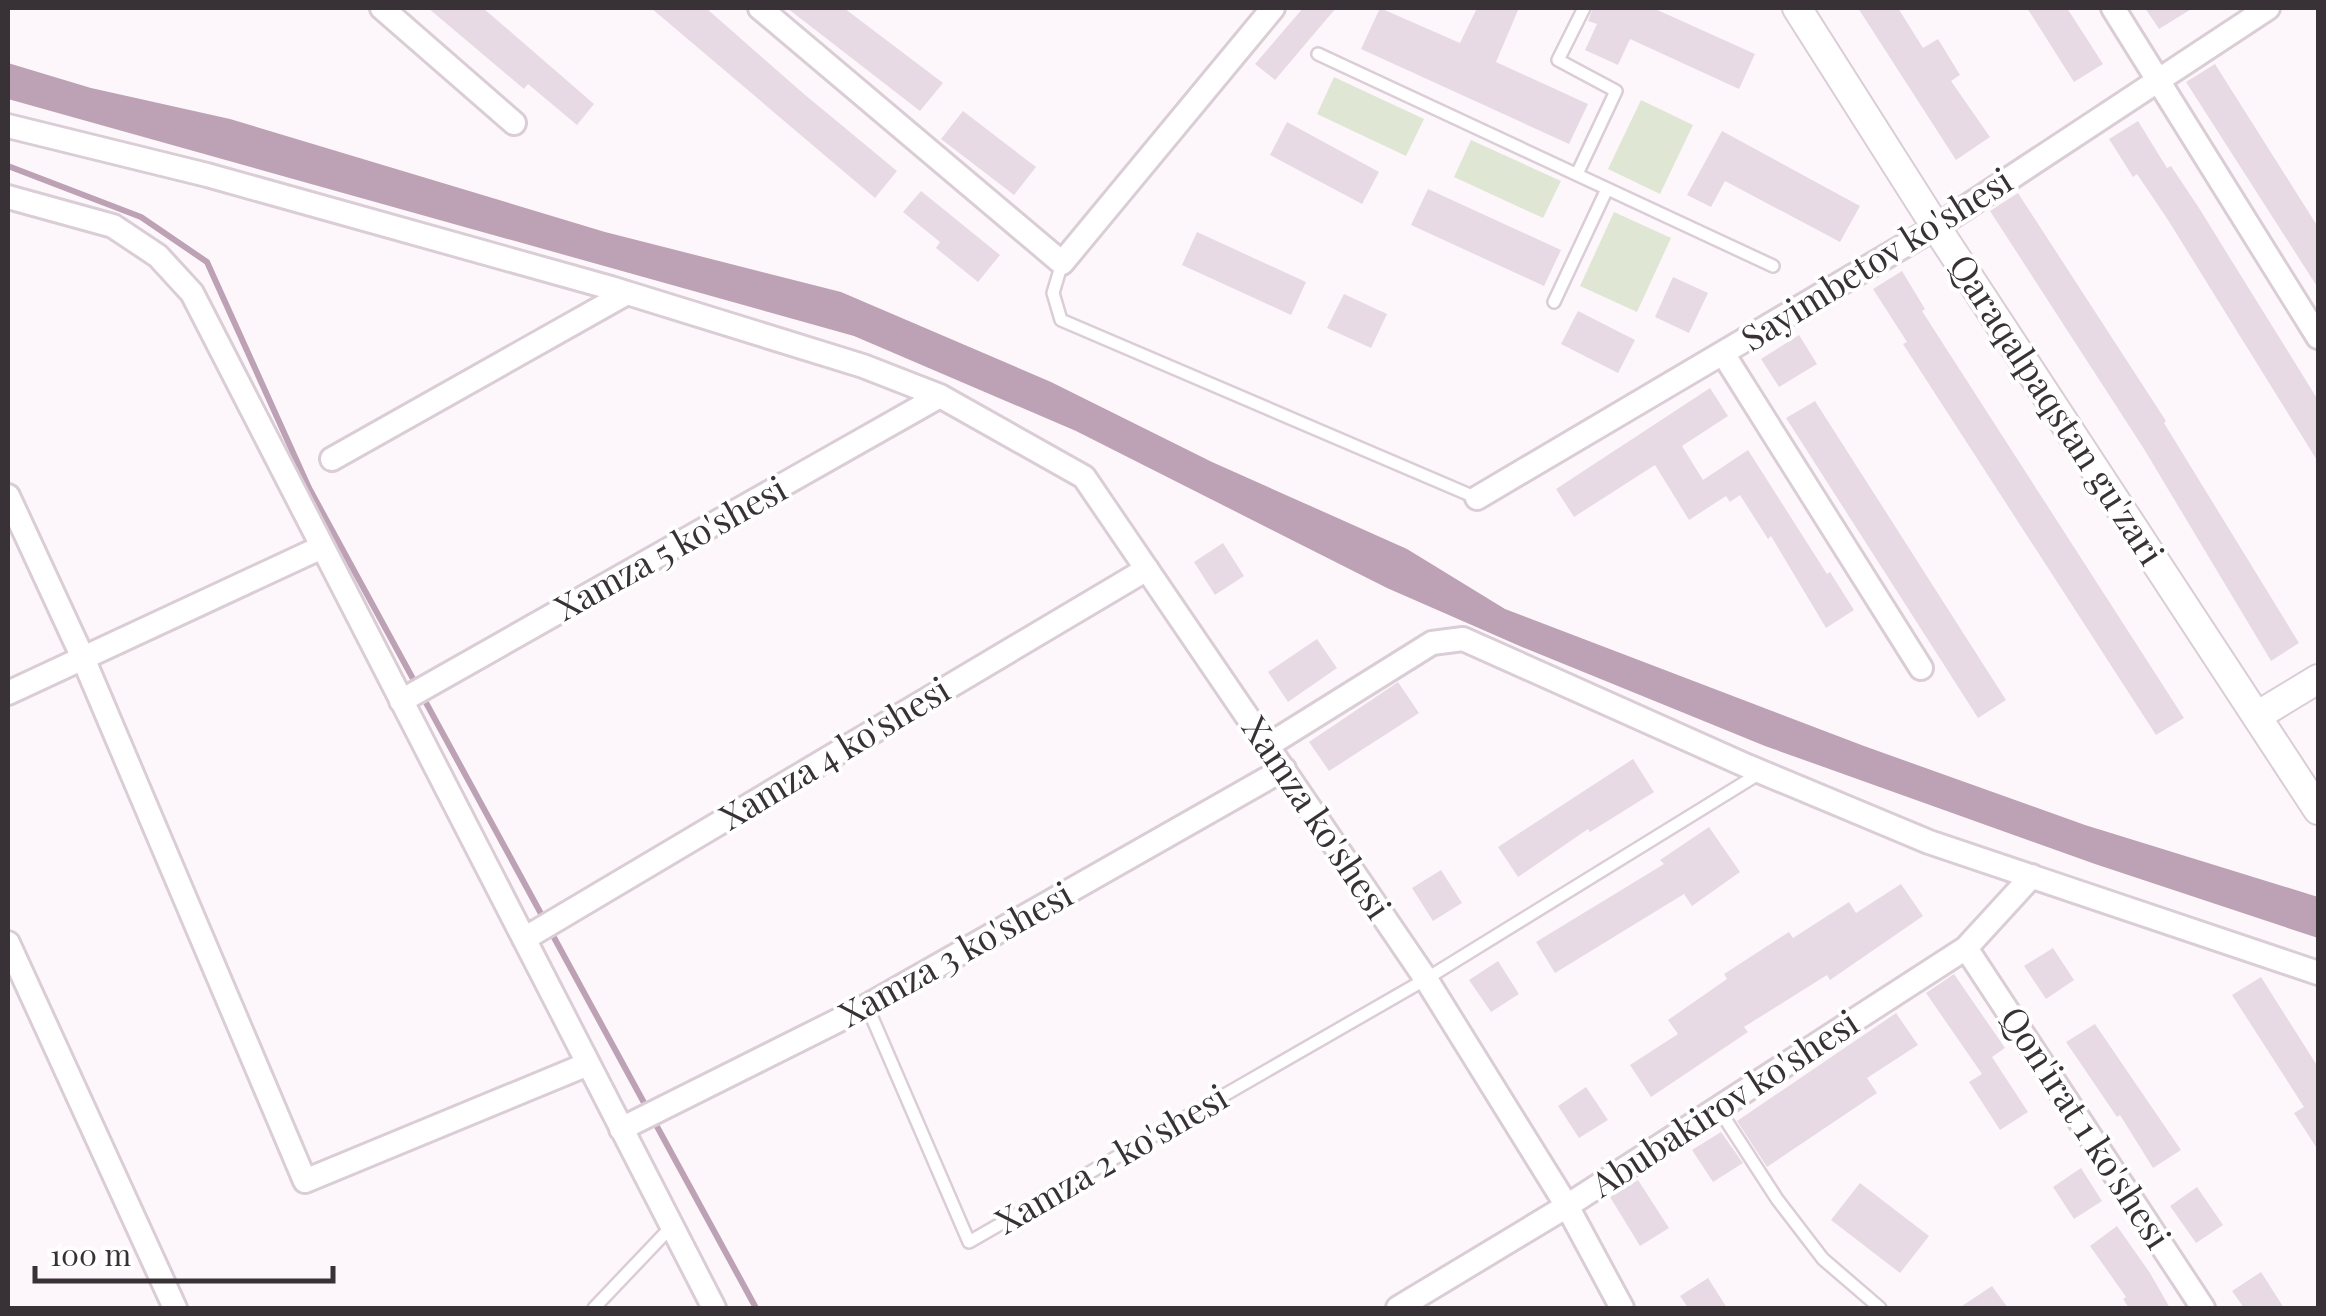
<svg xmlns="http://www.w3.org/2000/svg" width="2326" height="1316" viewBox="0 0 2326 1316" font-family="'Playfair Display',serif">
<rect width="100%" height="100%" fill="#fdf7fb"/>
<path fill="#dfe7d4" d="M1334,77L1424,119L1406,156L1317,114Z
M1641,100L1693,125L1660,194L1608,169Z
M1471,140L1561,181L1543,218L1454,177Z
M1614,212L1671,238L1637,312L1580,286Z"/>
<path fill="#bda1b4" d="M8,63L91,88L230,119L605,232L841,292L1051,382L1212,462L1407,549L1505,609L1864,746L2085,825L2318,897V938L2095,864L1765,746L1522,647L1387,588L1076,431L854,336L8,99Z"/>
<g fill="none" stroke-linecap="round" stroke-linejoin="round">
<path stroke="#bda1b4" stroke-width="6" d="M8,166L141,217L207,262L309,488L648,1110
M654,1121L756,1308"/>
</g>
<path fill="#e8dae4" d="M428,8H483L594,104L577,125L528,84L524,89Z
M651,8H706L804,94L897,171L875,198Z
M787,8H844L943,83L920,111Z
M1303,8H1336L1275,80L1255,64Z
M1380,8L1460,43L1477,8H1519L1496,62L1588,104L1569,144L1361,49Z
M1593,8H1653L1755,54L1739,89L1630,39L1618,65L1585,50L1597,24L1588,21Z
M1858,8H1898L1923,48L1938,39L1960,75L1951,81L1990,137L1956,160Z
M2027,8H2067L2103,64L2074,82Z
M2145,8H2193L2159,29Z
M2215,64L2318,227V288L2186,82Z
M963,111L1036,167L1014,195L941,139Z
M2138,121L2167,168L2171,166L2199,208L2318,400V462L2168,220L2137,174L2133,177L2109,139Z
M1287,122L1379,172L1362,204L1270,155Z
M1722,131L1860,206L1840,242L1725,181L1711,207L1687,195Z
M1428,189L1561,250L1544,286L1411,225Z
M921,191L1000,255L978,282L936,248L940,242L903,212Z
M2018,193L2166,421L2164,423L2299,643L2271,661L2144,449L1990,211Z
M1197,232L1306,282L1291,315L1182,265Z
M1902,271L1925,309L1922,311L2184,718L2156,735L1903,344L1907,342L1873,289Z
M1673,277L1708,293L1689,333L1655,317Z
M1344,294L1387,314L1371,348L1327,328Z
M1578,311L1635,340L1618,373L1561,344Z
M1799,335L1817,364L1779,387L1761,359Z
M1710,388L1728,416L1682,446L1703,480L1748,450L1827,574L1830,572L1854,610L1826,628L1771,536L1768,539L1740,495L1730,502L1726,496L1689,520L1655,465L1574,517L1556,489Z
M1815,401L2006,700L1978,718L1786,418Z
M1223,543L1244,576L1215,595L1194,562Z
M1317,639L1337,668L1288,702L1268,672Z
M1398,682L1419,713L1329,771L1309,742Z
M1633,759L1654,792L1590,832L1588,829L1518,877L1498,847Z
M1709,827L1740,872L1692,906L1684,894L1555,973L1536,942L1664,864L1660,860Z
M1441,870L1462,903L1433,921L1412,888Z
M1901,884L1923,916L1830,980L1827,975L1744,1027L1748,1032L1651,1097L1630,1065L1678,1034L1668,1020L1727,979L1724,974L1789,932L1793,938L1849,902L1856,913Z
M2053,948L2074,980L2046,999L2024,966Z
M1498,961L1519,994L1491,1012L1469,980Z
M1954,974L2005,1048L1992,1057L2028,1112L2000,1130L1969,1082L1982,1074L1926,993Z
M2261,977L2318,1067V1150L2294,1113L2304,1107L2232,995Z
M1896,1013L1918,1045L1867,1078L1877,1093L1767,1167L1737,1121Z
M2095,1024L2181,1150L2153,1168L2120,1115L2117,1117L2066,1042Z
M1586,1087L1608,1120L1579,1138L1558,1106Z
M1721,1132L1743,1163L1713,1182L1692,1150Z
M2081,1168L2102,1201L2074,1219L2053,1187Z
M1638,1180L1669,1228L1640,1246L1610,1197Z
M1860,1183L1929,1236L1900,1273L1831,1220Z
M2197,1187L2223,1225L2196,1243L2170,1206Z
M2117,1226L2150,1273L2170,1308H2129L2123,1299L2126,1297L2090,1246Z
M2261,1272L2284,1308H2244L2232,1291Z
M1708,1278L1727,1308H1688L1680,1296Z
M1992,1286L2008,1308H1959Z"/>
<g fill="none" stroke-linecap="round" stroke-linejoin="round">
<defs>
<path id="service" d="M1318,54L1773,266
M1577,174L1616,91L1558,60L1584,8
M1062,263L1053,293L1061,320L1477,498
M1554,302L1607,189
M867,1006L969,1242L1426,979L1760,773
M1718,1108L1777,1199L1823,1259L1880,1308
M594,1308L672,1226"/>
<path id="minor" d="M382,8L514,123
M760,8L1062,263L1273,8
M2113,8L2318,337
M8,126L207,175L611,288L863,366L940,396L1084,477L1426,979L1567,1206L1622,1308
M8,197L113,226L158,256L192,293L714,1308
M1724,355L1921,668
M332,459L627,293
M8,496L83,658L305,1181L588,1064
M1477,498L1936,227L2268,8
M8,693L322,547
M401,701L940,396
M1267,746L1432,643L1463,639L1747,766L1929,842L2318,973
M524,939L1147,569
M8,943L175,1308
M1966,948L2203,1308
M621,1129L867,1006L1284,769
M1398,1308L1567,1206L1966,948L2032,876"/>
<path id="tertiary" d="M1797,8L1936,227L2318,810
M2257,716L2318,679"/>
</defs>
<use href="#service" stroke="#dbcdd6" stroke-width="16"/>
<use href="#minor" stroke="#dbcdd6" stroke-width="28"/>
<use href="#tertiary" stroke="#dbcdd6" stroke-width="32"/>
<use href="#service" stroke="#fff" stroke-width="11"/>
<use href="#minor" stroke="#fff" stroke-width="22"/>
<use href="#tertiary" stroke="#fff" stroke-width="28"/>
</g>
<g text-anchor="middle" stroke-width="8" stroke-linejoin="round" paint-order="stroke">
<g font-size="35" fill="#383236" stroke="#fff">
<text transform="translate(1877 260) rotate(-32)" y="12">Sayimbetov ko'shesi</text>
<text transform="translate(2056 410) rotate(57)" y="12">Qaraqalpaqstan gu'zari</text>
<text transform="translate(671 549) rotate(-29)" y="12">Xamza 5 ko'shesi</text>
<text transform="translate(835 754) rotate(-31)" y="12">Xamza 4 ko'shesi</text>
<text transform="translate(1316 818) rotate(56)" y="12">Xamza ko'shesi</text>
<text transform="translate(956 955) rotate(-29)" y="12">Xamza 3 ko'shesi</text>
<text transform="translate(1725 1104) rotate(-33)" y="12">Abubakirov ko'shesi</text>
<text transform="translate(2085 1128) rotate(57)" y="12">Qon'irat 1 ko'shesi</text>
<text transform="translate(1112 1160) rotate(-30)" y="12">Xamza 2 ko'shesi</text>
</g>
</g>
<rect width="2326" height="1316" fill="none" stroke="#383236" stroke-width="20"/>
<path d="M35 1266v15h298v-15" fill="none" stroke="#383236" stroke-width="5"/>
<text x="50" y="1266" font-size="30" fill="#383236" stroke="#ffffff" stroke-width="8" paint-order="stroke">100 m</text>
</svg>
